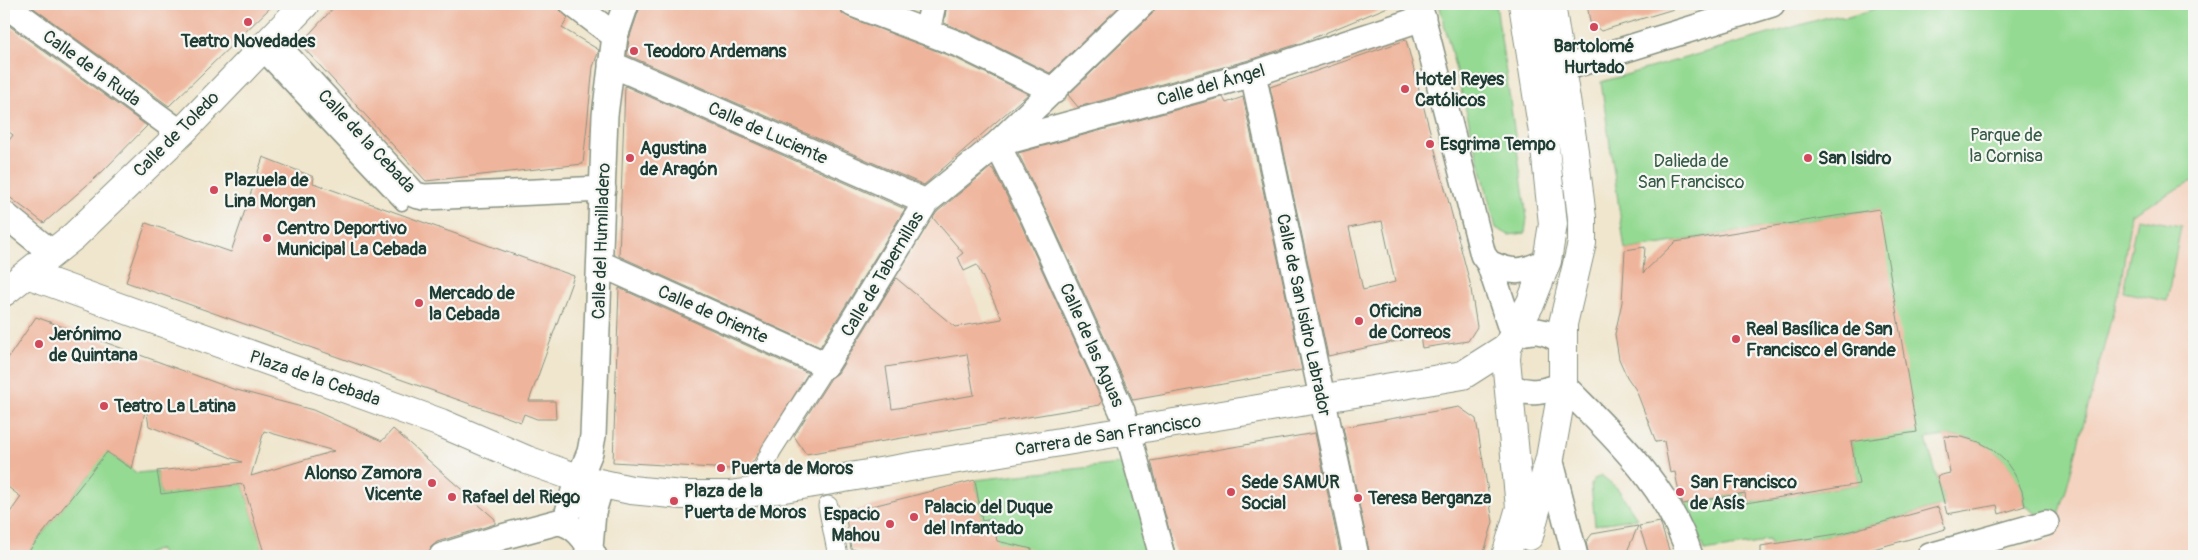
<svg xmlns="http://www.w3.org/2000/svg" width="2198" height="560" viewBox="0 0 2198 560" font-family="Pangolin,sans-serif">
<rect width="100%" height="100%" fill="#f6f6f2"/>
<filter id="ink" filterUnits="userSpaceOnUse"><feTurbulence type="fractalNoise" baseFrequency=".02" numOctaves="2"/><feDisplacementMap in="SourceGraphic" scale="10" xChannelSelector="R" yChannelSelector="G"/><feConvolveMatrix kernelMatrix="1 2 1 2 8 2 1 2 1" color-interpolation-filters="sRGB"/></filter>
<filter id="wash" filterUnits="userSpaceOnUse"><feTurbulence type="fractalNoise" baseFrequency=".0096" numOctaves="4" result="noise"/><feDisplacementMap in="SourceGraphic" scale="20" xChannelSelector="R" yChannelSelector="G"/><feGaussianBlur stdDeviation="1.12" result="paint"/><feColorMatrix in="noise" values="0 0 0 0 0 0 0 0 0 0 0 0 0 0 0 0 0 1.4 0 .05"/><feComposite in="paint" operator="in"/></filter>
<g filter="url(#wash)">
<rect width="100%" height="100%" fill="#f0e6ce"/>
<path fill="#f4d3c0" d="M2194,180V556H1996L2052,541L2121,282L2131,214Z
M933,218L963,253L958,257L995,348L1010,420L806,454L797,441Z
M1660,522L1671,556H1585L1583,548L1592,534Z"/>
<path fill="#94da93" stroke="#5a8c64" d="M1439,4H1496L1527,218L1525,233L1509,235L1496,228Z
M1890,4H2194V180L2131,214L2121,282L2057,524L2025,506C2016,457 1978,427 1926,439L1945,505L1843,533L1771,545L1769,540L1761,541L1760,543L1704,551L1702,544L1696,546L1681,504L1745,493L1746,503L1859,484L1851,442L1879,209L1625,250L1601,82L1835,15L1845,18Z
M2137,218L2181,226L2167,301L2123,292Z
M101,448L137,473L157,471L161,494L243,484L263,549L240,556H162L160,549L142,556H25L89,475Z
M1128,463L1154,556H988L975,480Z
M1601,475L1618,489L1637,518L1595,525L1591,485L1593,480Z"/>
<g id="blocks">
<path fill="#efb59c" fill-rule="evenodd" d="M28,4H274L169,106Z
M337,4H559L560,10L568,18L562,28L599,50L593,67L583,164L426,181L300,44Z
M641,4H839L842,13L848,17L955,58L1028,94L924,185L627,55L629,39Z
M947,4H1122L1050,73L967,32L944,23Z
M1156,4H1395L1301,43L1249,60L1078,107L1068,95L1152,14Z
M1587,4H1676L1677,8L1601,31L1590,22Z
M4,22L147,126L103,171L44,223L4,193V147L13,135L4,128Z
M1406,40L1470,283L1477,327L1468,341L1422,348L1420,336L1328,356L1270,87ZM1382,221L1395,282L1363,290L1349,228Z
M625,86L905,209L820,347L619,256Z
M1223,97L1226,103L1243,97L1302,370L1133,400L1047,212L1018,153Z
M263,157L314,177L313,183L574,276L529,401H555L556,419H537L524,414L521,422L126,282L146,223L231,252Z
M990,168L993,169L1021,224L1102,401L1100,405L806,454L794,436L831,378L838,373L896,278L955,327L1002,319L977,265L964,271L958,257L963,253L933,218L937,212ZM967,354L974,395L892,409L886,367Z
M1879,209L1917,432L1851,442L1859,484L1746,503L1745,493L1683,504L1680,498L1675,472L1670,473L1664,441L1656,442L1636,390L1627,377L1619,359L1615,334L1622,302L1625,250L1645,247L1643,273L1675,242Z
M619,288L808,373L748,470L613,462Z
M36,317L233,389L313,410L382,441L393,429L495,519V524L437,542L431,547L428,556H265L243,484L161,494L157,471L242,462L149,426L146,407L132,469L107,452L25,556H4V521L21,497L4,484V364ZM264,431L334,451L251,476Z
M1459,407L1476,419L1493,522L1483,556H1370L1343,427Z
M1315,433L1341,556H1176L1151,461Z
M1944,436L1962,437L1979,442L1992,449L2006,462L2015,475L2022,491L2025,506L1999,514L1997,505L1947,514L1937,476L1950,473Z
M975,480L982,521L993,519L997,541L1032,549L1031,556H892L851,549L845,513Z
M1938,507L1946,529L1848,556H1761V546L1843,533Z
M1660,522L1671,556H1649L1639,526Z
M1638,526L1625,556H1589L1586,542L1592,534Z"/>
</g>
</g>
<g filter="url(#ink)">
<use href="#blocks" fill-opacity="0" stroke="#889281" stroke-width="1"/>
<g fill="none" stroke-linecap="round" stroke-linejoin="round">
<defs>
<path id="service" d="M259,52L402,204"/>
<path id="pedestrian" d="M753,492L771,451L826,365
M828,506L838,556"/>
<path id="minor" d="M4,4L181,133
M573,4L615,36
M853,4L961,45L1054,91
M1419,4L1483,255L1489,263L1513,335C1536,329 1542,329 1562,341
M927,32L933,4
M271,39L415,195L424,197L603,189
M611,64L926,202
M1561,69L1772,4
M1253,74L1356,556
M4,214L52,253
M1489,263C1513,274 1523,273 1547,261
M601,264L826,365L926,202L997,144L1142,4
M1508,385C1527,396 1543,392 1563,385C1615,438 1667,484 1690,556
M1550,458L1575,556
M565,523L574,491L590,452L593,436L605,115L615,36L626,4
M587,554L590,548L593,512L601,485
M442,556L502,537L558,522C576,524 587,541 594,556
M1162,556L1122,411L1034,218L997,144L1253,74L1423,18
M1930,556L2046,523"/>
<path id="tertiary" d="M27,274L441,423L527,460L580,479L631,490L682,495H730L784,488L1463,375L1507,347
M4,292L74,236L181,133L305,4"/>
<path id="secondary" d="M1529,536L1550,458L1563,385V324L1582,243V218L1574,151L1551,4
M1506,556L1520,508L1506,359L1507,347L1531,302L1547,261L1553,224L1544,139L1523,4"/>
</defs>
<use href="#service" stroke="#889281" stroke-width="15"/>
<use href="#pedestrian" stroke="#889281" stroke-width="21"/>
<use href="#minor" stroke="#889281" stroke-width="28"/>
<use href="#tertiary" stroke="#889281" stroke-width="30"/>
<use href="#secondary" stroke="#889281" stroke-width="30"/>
<use href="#service" stroke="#fff" stroke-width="12"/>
<use href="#pedestrian" stroke="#fff" stroke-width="19"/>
<use href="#minor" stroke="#fff" stroke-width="25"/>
<use href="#tertiary" stroke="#fff" stroke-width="28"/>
<use href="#secondary" stroke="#fff" stroke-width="28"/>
</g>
</g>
<g fill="#d1495b" stroke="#f6f6f2" stroke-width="2">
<circle cx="248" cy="22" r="5"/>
<circle cx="1594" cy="27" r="5"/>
<circle cx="634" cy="51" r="5"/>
<circle cx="1405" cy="89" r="5"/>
<circle cx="1430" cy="144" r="5"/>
<circle cx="630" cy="158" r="5"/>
<circle cx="1808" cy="158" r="5"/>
<circle cx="214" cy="190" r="5"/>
<circle cx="267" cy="238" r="5"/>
<circle cx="419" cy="303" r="5"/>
<circle cx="1359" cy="321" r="5"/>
<circle cx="1736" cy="339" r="5"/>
<circle cx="39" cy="344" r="5"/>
<circle cx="104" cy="406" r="5"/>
<circle cx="721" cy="468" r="5"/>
<circle cx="432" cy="483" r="5"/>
<circle cx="1231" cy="492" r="5"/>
<circle cx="1680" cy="492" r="5"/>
<circle cx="452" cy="497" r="5"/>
<circle cx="1358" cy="498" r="5"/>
<circle cx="674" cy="501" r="5"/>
<circle cx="914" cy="517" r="5"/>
<circle cx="890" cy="524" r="5"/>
</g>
<g text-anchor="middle" stroke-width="4.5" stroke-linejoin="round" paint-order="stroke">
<g font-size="18" font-weight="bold" fill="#1f3d34" stroke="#f6f6f2" text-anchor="start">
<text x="248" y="47" text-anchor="middle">Teatro Novedades</text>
<text x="1594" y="52" text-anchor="middle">Bartolomé<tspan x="1594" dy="21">Hurtado</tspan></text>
<text x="644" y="57">Teodoro Ardemans</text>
<text x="1415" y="85">Hotel Reyes<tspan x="1415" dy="21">Católicos</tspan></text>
<text x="1440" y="150">Esgrima Tempo</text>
<text x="640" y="154">Agustina<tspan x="640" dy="21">de Aragón</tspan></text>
<text x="1818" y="164">San Isidro</text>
<text x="224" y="186">Plazuela de<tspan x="224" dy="21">Lina Morgan</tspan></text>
<text x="277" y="234">Centro Deportivo<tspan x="277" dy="21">Municipal La Cebada</tspan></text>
<text x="429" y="299">Mercado de<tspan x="429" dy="21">la Cebada</tspan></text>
<text x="1369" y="317">Oficina<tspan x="1369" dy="21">de Correos</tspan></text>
<text x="1746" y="335">Real Basílica de San<tspan x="1746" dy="21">Francisco el Grande</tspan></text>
<text x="49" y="340">Jerónimo<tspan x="49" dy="21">de Quintana</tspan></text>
<text x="114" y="412">Teatro La Latina</text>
<text x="731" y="474">Puerta de Moros</text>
<text x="422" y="479" text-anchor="end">Alonso Zamora<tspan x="422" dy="21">Vicente</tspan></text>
<text x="1241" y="488">Sede SAMUR<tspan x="1241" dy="21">Social</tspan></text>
<text x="1690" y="488">San Francisco<tspan x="1690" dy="21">de Asís</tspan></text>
<text x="684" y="497">Plaza de la<tspan x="684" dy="21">Puerta de Moros</tspan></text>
<text x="462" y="503">Rafael del Riego</text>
<text x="1368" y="504">Teresa Berganza</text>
<text x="924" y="513">Palacio del Duque<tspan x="924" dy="21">del Infantado</tspan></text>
<text x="880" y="520" text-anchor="end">Espacio<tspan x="880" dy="21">Mahou</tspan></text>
</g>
<g font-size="18" fill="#1f3d34" stroke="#f6f6f2">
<text transform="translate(92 68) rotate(36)" y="6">Calle de la Ruda</text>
<text transform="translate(1211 85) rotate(-16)" y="6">Calle del Ángel</text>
<text transform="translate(768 133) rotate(24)" y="6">Calle de Luciente</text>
<text transform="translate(176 134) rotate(-45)" y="6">Calle de Toledo</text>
<text transform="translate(367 141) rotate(47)" y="6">Calle de la Cebada</text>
<text transform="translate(601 241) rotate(-88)" y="6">Calle del Humilladero</text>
<text transform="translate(882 274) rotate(-59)" y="6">Calle de Tabernillas</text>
<text transform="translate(713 314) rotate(24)" y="6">Calle de Oriente</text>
<text transform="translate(1304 315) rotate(78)" y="6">Calle de San Isidro Labrador</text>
<text transform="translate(1092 345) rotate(66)" y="6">Calle de las Aguas</text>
<text transform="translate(315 378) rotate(19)" y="6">Plaza de la Cebada</text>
<text transform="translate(1108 435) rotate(-9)" y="6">Carrera de San Francisco</text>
</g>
<g font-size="18" fill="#365c47" stroke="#f6f6f2">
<text x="2006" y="141">Parque de<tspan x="2006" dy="21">la Cornisa</tspan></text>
<text x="1691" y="167">Dalieda de<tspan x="1691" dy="21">San Francisco</tspan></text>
</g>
</g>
<rect width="2198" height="560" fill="none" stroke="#f6f6f2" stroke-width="20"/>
</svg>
